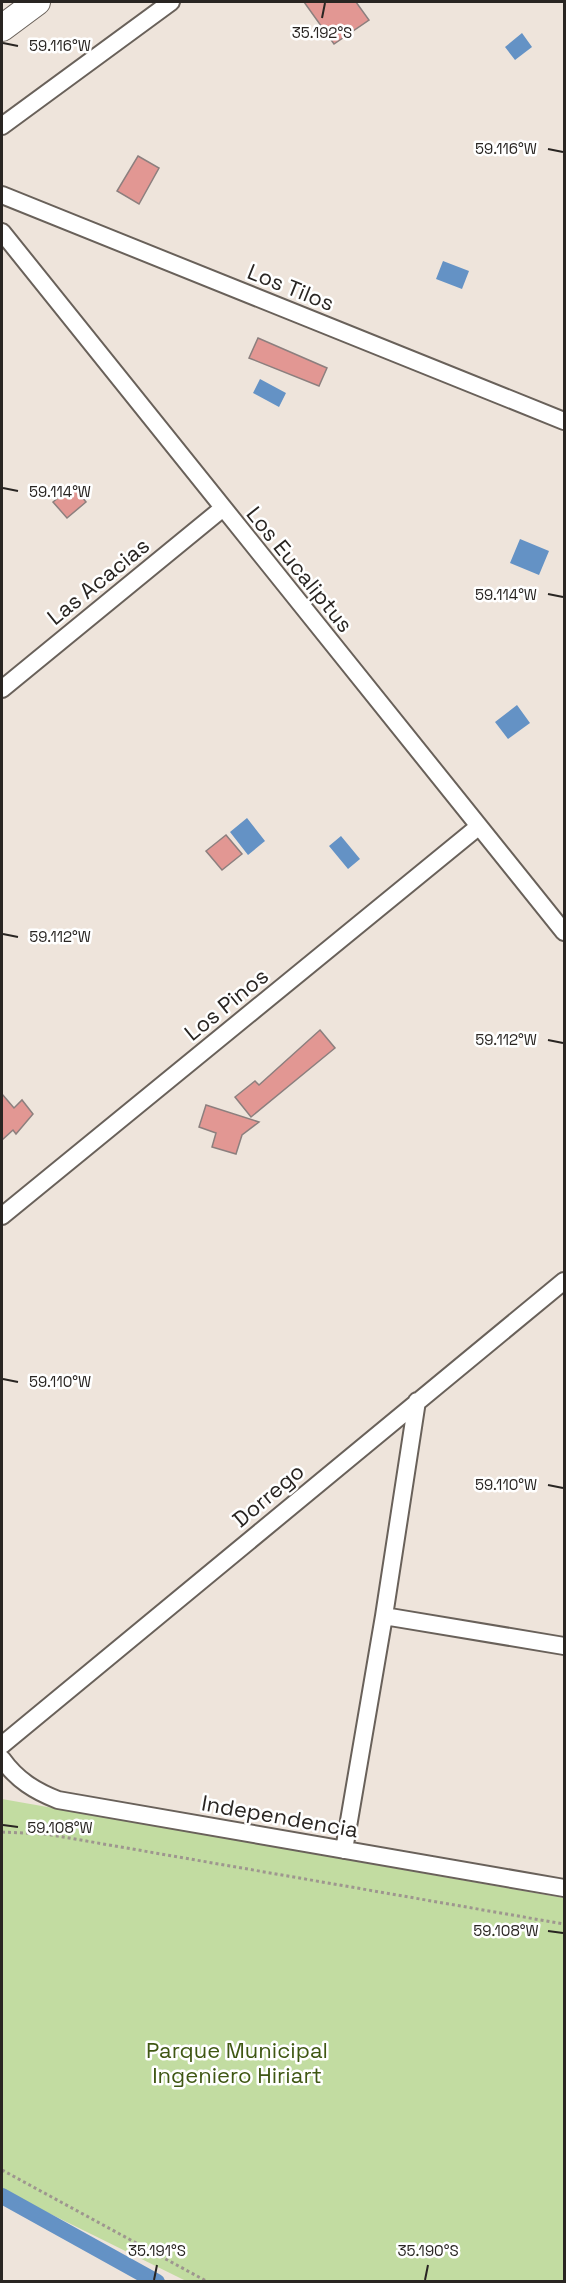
<svg xmlns="http://www.w3.org/2000/svg" width="566" height="2283" viewBox="0 0 566 2283" font-family="'Space Grotesk',sans-serif">
<rect width="100%" height="100%" fill="#eee4db"/>
<path fill="#c2dca1" d="M2,1799L564,1898V2281H186L2,2190Z"/>
<path fill="#6492c5" d="M522,33L532,47L515,60L505,47Z
M443,261L469,271L462,289L436,279Z
M260,379L286,393L279,407L253,393Z
M520,539L549,551L539,575L510,563Z
M517,705L530,723L508,739L495,722Z
M247,818L265,841L248,855L230,832Z
M341,836L360,859L348,869L329,846Z"/>
<g fill="none" stroke-linecap="round" stroke-linejoin="round">
<path stroke="#6492c5" stroke-width="16" d="M2,2196L157,2282"/>
</g>
<path fill="#e29793" stroke="#8c7f7e" stroke-width="1.5" d="M304,2H356L369,20L334,44Z
M138,156L159,168L139,204L117,191Z
M258,338L327,368L319,386L249,358Z
M73,486L86,502L67,518L53,502Z
M226,835L242,854L222,870L206,851Z
M320,1030L335,1048L251,1117L235,1097L255,1081L259,1085Z
M2,1094L14,1108L22,1100L33,1114L16,1134L13,1130L2,1140Z
M206,1105L259,1122L242,1135L236,1154L212,1147L216,1133L199,1127Z"/>
<g fill="none" stroke-linecap="round" stroke-linejoin="round">
<defs>
<path id="minor" d="M2,126L171,2
M2,195L564,421
M2,232L564,932
M2,689L223,508
M2,1216L478,827
M384,1616L564,1646
M2,1745L564,1281
M2,1759C17,1780 35,1791 58,1800L564,1888
M344,1850L384,1616L417,1401"/>
<path id="primary" d="M2,28L37,2"/>
</defs>
<use href="#minor" stroke="#69615a" stroke-width="20"/>
<use href="#primary" stroke="#69615a" stroke-width="28"/>
<path stroke="#9e968f" stroke-width="3" stroke-dasharray="3 3" stroke-linecap="butt" d="M2,1832L46,1834L564,1924
M2,2170L208,2282"/>
<use href="#minor" stroke="#fff" stroke-width="16"/>
<use href="#primary" stroke="#fff" stroke-width="26"/>
</g>
<path fill="none" stroke="#292522" stroke-width="2" d="M322,18L325,3M3,43L18,46M548,149L563,152M3,488L18,491M548,594L563,597M3,934L18,937M548,1040L563,1043M3,1379L18,1382M548,1485L563,1488M3,1825L18,1827M548,1931L563,1933M154,2280L157,2265M425,2280L428,2265"/>
<g text-anchor="middle" stroke-width="5" stroke-linejoin="round" paint-order="stroke">
<g font-size="22" fill="#292522" stroke="#fff">
<text transform="translate(291 287) rotate(22)" y="8">Los Tilos</text>
<text transform="translate(300 569) rotate(51)" y="8">Los Eucaliptus</text>
<text transform="translate(98 581) rotate(-39)" y="8">Las Acacias</text>
<text transform="translate(226 1004) rotate(-39)" y="8">Los Pinos</text>
<text transform="translate(268 1495) rotate(-40)" y="8">Dorrego</text>
<text transform="translate(280 1816) rotate(10)" y="8">Independencia</text>
</g>
<g font-size="22" fill="#3f5713" stroke="#fff">
<text x="237" y="2058">Parque Municipal<tspan x="237" dy="25">Ingeniero Hiriart</tspan></text>
</g>
</g>
<g font-size="15" text-anchor="middle" fill="#292522" stroke="#fff" stroke-width="5" stroke-linejoin="round" paint-order="stroke">
<text x="322" y="38">35.192°S</text>
<text x="60" y="51">59.116°W</text>
<text x="506" y="154">59.116°W</text>
<text x="60" y="497">59.114°W</text>
<text x="506" y="600">59.114°W</text>
<text x="60" y="942">59.112°W</text>
<text x="506" y="1045">59.112°W</text>
<text x="60" y="1387">59.110°W</text>
<text x="506" y="1490">59.110°W</text>
<text x="60" y="1833">59.108°W</text>
<text x="506" y="1936">59.108°W</text>
<text x="157" y="2256">35.191°S</text>
<text x="428" y="2256">35.190°S</text>
</g>
<rect width="566" height="2283" fill="none" stroke="#292522" stroke-width="6"/>
</svg>
